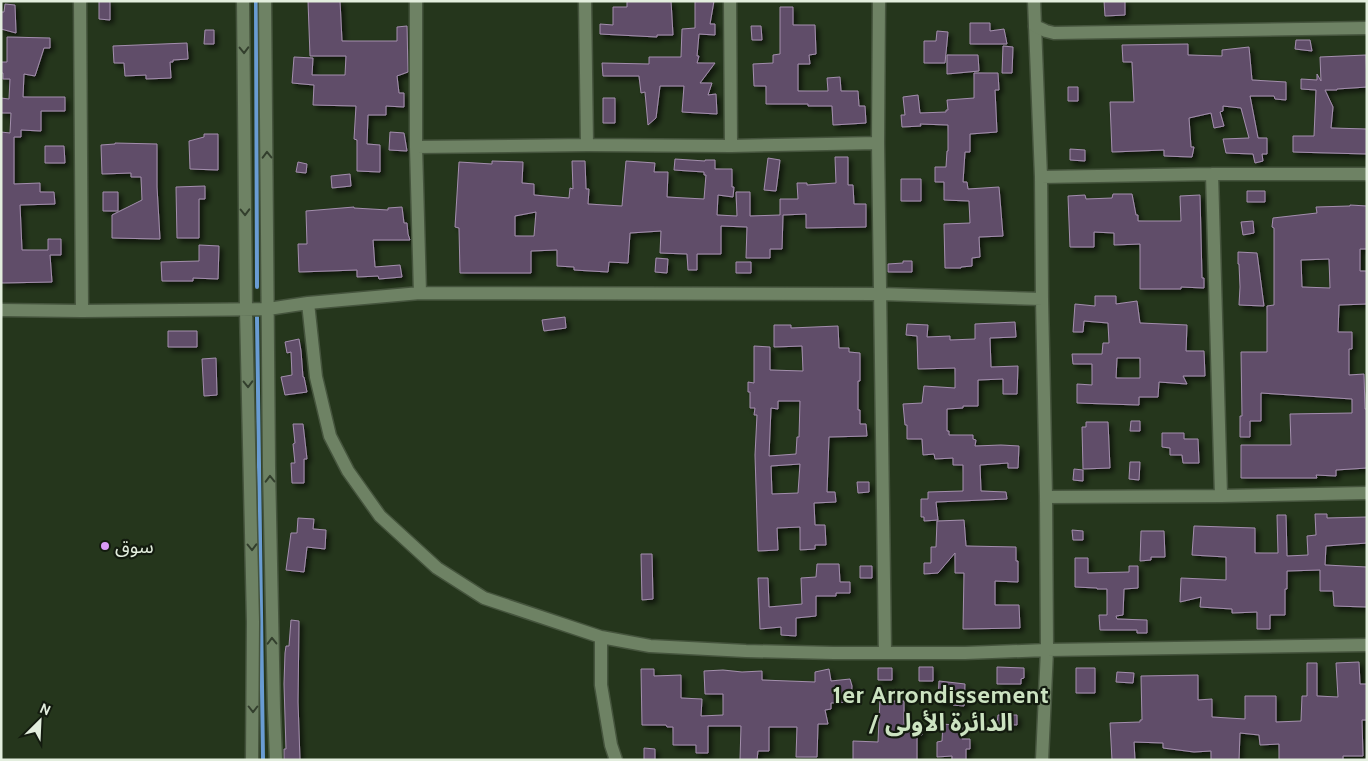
<svg xmlns="http://www.w3.org/2000/svg" width="1368" height="761" viewBox="0 0 1368 761" font-family="Cabin,'Noto Sans Arabic',sans-serif">
<defs>
<filter id="shadow"><feDropShadow dx="3.5" dy="3.5" stdDeviation="2.5" flood-color="#0009"/></filter>
</defs>
<rect width="100%" height="100%" fill="#25361c"/>
<g fill="none" stroke-linecap="round" stroke-linejoin="round">
<path stroke="#699cd3" stroke-width="4" d="M256,1L257,287
M257,317L263,760"/>
</g>
<path fill="#604d69" stroke="#a38ead" fill-rule="evenodd" filter="url(#shadow)" d="M99,1H110V20L99,19Z
M308,1H340L342,41H397V27L407,26L408,72L397,76L399,93H404V107L386,106V115H368L367,144L380,145V172L357,171V140L354,139L356,106L313,105L314,85L292,83L294,57L313,58L312,75H345L346,56H310Z
M627,1H671L673,35H657V37L600,34V24L613,25V7H627Z
M695,1H714L710,24H715V35L699,34L697,56H699L697,63H715L700,83H712L708,95L716,94L717,114L682,112L684,86H660L656,118L648,125L645,92L641,93L639,76H603L602,63L649,64V57H681L682,29L695,28Z
M1104,1H1125V15L1105,16Z
M5,4L15,5L16,33L1,29V12H4Z
M780,7H793V25H815L816,54L809,55L810,64H798V91H828L827,78L840,77L841,91H858L859,106H865L866,123L833,125L832,106H808V104H766V86H754L753,64L773,63V55L780,54Z
M970,23H990V31L1004,29L1007,44H970Z
M751,26H761L762,40H752Z
M205,30H214V44H204Z
M937,31L948,32L945,63H924V41H936Z
M7,37L50,38V48H44L35,76L24,74L23,97H65V111H41V131L21,130V137H14V184L40,183V192H54L55,204L20,205L22,250H48V239H61V255H50L52,282L1,283V132L10,133L11,113H1V98L9,99L10,79H3V73H1V62H7Z
M1296,40H1310L1312,51L1295,49Z
M187,43L188,59L173,60V62H170L171,78L146,79V75L125,76L124,63H114L113,46Z
M1188,44V55L1222,56V50L1249,47L1252,80L1286,82V100L1275,99L1274,96H1250L1258,138H1267V154H1262L1263,161L1255,163L1253,154L1226,153L1223,139L1249,138L1241,108L1223,106V111L1220,112L1224,126L1214,128L1211,113L1189,118L1191,147H1194L1192,157L1164,156V150L1112,152L1110,102H1134L1132,62H1123L1122,45Z
M1003,46L1013,47L1012,73H1002Z
M947,55H978L979,71L947,74Z
M1366,55L1367,87L1337,89V90H1325L1333,107L1331,128L1367,129V154L1293,152V136H1314L1316,90L1301,89V79L1317,80V74L1321,81L1320,57Z
M974,73H998L999,90H995L997,132L970,134V152H965L963,182H967L968,189L999,187L1003,236L979,237L980,257L972,258V266L961,267V268H945L944,224L970,223L969,201L944,200V182H935V167H946L947,151H948V125L920,124L921,126L902,127L901,115H905L903,97L918,95L920,113L946,112V110H948L947,100L974,98Z
M1068,87H1078V101H1068Z
M603,98H615V123H603Z
M390,132L404,133L407,151L389,150Z
M204,134H218V170L190,169L189,141L204,137Z
M115,143L157,144V187L160,239L112,238V215L142,200L141,177H131V173L102,174L101,145L115,144Z
M45,146H64L65,163H45Z
M1070,149L1085,150V161L1070,160Z
M835,157H848V185H853L854,204H866V227L806,228V214L783,215L782,249H770V258H746L747,227L721,226V254H697V270H688L687,254L660,253L661,231L630,233L628,263L609,262L608,272L574,270V267L557,266V250L531,251V273H460L459,228L455,227L459,162L492,164V161L523,162L522,183L534,184V195L569,198L570,188L573,189L572,161H585L586,189H589L588,204L622,206L626,161L655,163L654,172H668L667,197L704,199L706,175H704V172L674,170L675,159L705,161V160H715V169H732V187H734L733,197L718,195L717,215L737,216L736,192H750V216L780,215V199H798L797,183H807V185L836,183ZM536,212L534,236H515V216Z
M768,158L780,160L776,191L764,190Z
M298,162L307,164L306,173L296,172Z
M350,174L351,186L332,188L331,176Z
M901,179H921V201H901Z
M205,186V199H199V238H177L176,187Z
M1247,191H1265V202H1247Z
M103,192H118V211H103Z
M1113,194H1132L1136,215H1138V221H1181L1180,196L1200,195L1202,278H1204V288L1181,287V289H1140V244L1114,245V233L1094,232V247H1070L1068,196L1085,195L1086,199L1112,198Z
M1350,205L1367,206V249H1360V271H1367V304L1339,305L1338,332H1352V349H1349V375L1364,374L1365,409H1367V468L1336,470V476L1316,475L1317,478H1241V445H1291L1290,414L1352,413V399L1261,393V421H1250V437H1240V416H1242L1241,352H1267V306L1274,305V228L1272,227L1273,218L1317,213L1316,207L1350,206ZM1329,259L1330,288L1302,287L1301,260Z
M354,207V208L388,210V208L402,207L404,223H407L408,234L410,240H373L375,267L400,265L402,277L379,279L378,276L357,277V270L299,272L298,244H307L306,211Z
M1253,221L1254,233L1243,235L1241,222Z
M199,245L219,246L218,279L193,278V281H162L161,262L199,261Z
M1238,252L1257,253L1264,306L1239,305L1240,287L1239,264H1238Z
M656,258L668,259L667,273L655,272Z
M903,261H912V272H888V264L903,263Z
M736,262H751V273H736Z
M1095,296H1116V304L1137,301L1140,323L1187,325L1186,351H1204L1205,376H1183L1187,384L1159,382L1158,397H1139V405L1077,403V384L1092,385V364H1073L1072,354H1102L1103,343H1109L1108,323L1084,321L1083,332H1073L1075,304L1095,306ZM1117,358H1140V378H1116Z
M565,317L566,328L544,331L542,320Z
M1015,322L1016,337L990,338L991,367L1018,366L1017,394H1003V379L978,380V406H963V408L947,409V431H949V435H973V439L976,440L975,446L1001,445L1019,446L1018,468H1008V463L980,465L981,491L1006,492L1007,499L936,502L938,520L924,521V517H921V499H928V492L963,491V465H953V458L935,459L934,454L923,455L922,439H907V425H905L903,404L922,403L924,386L955,388V368L918,369L917,336L906,335L907,324L928,325L927,337L950,336V340L975,339V324Z
M774,325H791V328L838,326L839,348H849V352L860,353V381H858V410H860V424H866L867,436L829,437L827,492H835L836,502L814,503L815,525H825L826,545H815V549L800,550V527L777,528L778,550L758,551L755,455L757,415H754L755,408H750V392H748V382L754,383V346L770,347V370L803,371L802,346L774,347ZM778,401H800L799,437H797L796,454L769,456L771,408L778,409ZM800,464L798,493L772,494L771,466Z
M168,331H197V347H168Z
M299,339L301,351L303,377H304L307,392L285,395L281,377L292,375L291,352L287,353L285,342Z
M216,358L217,395L204,396L202,359Z
M1131,421H1140V431H1130Z
M1086,422H1108L1110,468L1083,469L1082,427H1086Z
M293,424H303L307,459H304V483H292L291,463H295L293,444L295,443Z
M1162,433H1184V439H1198L1199,463H1183L1182,455H1170V448L1162,447Z
M1130,462H1140L1139,480L1129,479Z
M1074,469L1083,470V481L1073,480Z
M857,482H869V492L858,493Z
M1315,514H1327V518L1367,517V543L1326,546L1325,565L1367,567V607L1334,606L1333,591H1320V570L1287,571V589H1285V615H1270V629H1257V612L1232,613V609L1200,607L1201,597L1180,602L1181,578L1226,580V557L1192,555L1194,526L1255,528V553H1278L1277,515H1286L1287,556L1308,555L1307,536L1316,535Z
M298,518L314,519L313,529L326,530L325,549L307,547L304,572L286,570L291,533H297Z
M964,520L966,546L1016,547V561H1018V582L995,581V605H1019L1020,628L963,629L964,573H955V553L938,573L924,574V563H931V547H936L937,521Z
M1072,530L1083,531V540H1073Z
M1141,531H1164L1165,557H1151V560L1140,561Z
M641,554H652L653,599L642,600Z
M1075,558H1088V573L1129,572V566H1138V588L1124,589L1123,615L1116,616L1117,619L1147,620V633H1137V630H1100L1099,615H1107V589H1097V588L1075,587Z
M817,564H839L840,582H850V593H836V596H816V616L796,618V636L781,635V627L760,629L758,578H768L769,607L802,604L801,578L816,577Z
M860,566H872V578H860Z
M291,620L299,621L298,702L300,760H284V749H286L284,684L285,653L286,646H289Z
M1359,662L1360,684H1367V720H1362L1363,756H1343V760H1279V744L1260,745L1259,735L1240,733L1239,760H1211V751L1194,752L1163,748V743L1134,742L1135,760H1112L1110,723L1140,722V720H1142L1141,676L1198,675V700L1212,699V717L1245,719V696H1276V722L1301,721L1302,696H1307V663H1317V696L1338,697L1336,663Z
M919,667H933V681H919Z
M997,667L1024,668V678L1021,679V684H997Z
M878,668H892V680H878Z
M1076,668H1095V693H1076Z
M641,669H654V676L681,675V698L702,699L701,716L723,715V694H705L704,671L723,670L742,672L762,671V680L815,682V672L829,669L831,681L850,679L852,686L851,702L831,703V709L825,710L828,724H818L817,757H796L797,727H769V751H758L757,760H740L741,726H708V753H696V745H673V727H667L666,725H642Z
M1117,672L1134,673L1133,683L1116,682Z
M939,681L965,684L964,706L953,705V703L938,702Z
M889,697V701H904V724H922V735H917V760H853V741L878,742L880,698Z
M998,715H1017V725L997,724Z
M943,724L963,726L962,739H970V749H966V760H952V756L937,757V742L942,741Z
M644,748L655,749V760H644Z"/>
<g fill="none" stroke-linecap="round" stroke-linejoin="round">
<defs>
<path id="minor" d="M243,1L246,310L253,622L252,760
M265,1L269,467L274,709L276,760
M416,1V147L420,293
M585,1L587,145
M730,1L731,146
M879,1L878,143L885,653H965L1047,650L1367,645
M1035,26L1041,177L1042,299L1046,497L1047,650L1042,760
M416,147L587,145L731,146L878,143
M1212,174L1221,496
M1041,177L1212,174H1367
M308,303L316,377L330,436L348,471L380,516L437,568L484,598L601,637L650,646L746,651L834,653H885
M1,310L82,311L80,1
M82,311L268,309L308,303L420,293L881,294L1042,299
M1046,497L1221,496L1367,493
M601,637V685L611,745L616,760"/>
<path id="tertiary" d="M1034,1L1035,26L1046,31L1054,33L1367,28"/>
</defs>
<use href="#minor" stroke="#45543d" stroke-width="15"/>
<use href="#tertiary" stroke="#45543d" stroke-width="15"/>
<use href="#minor" stroke="#6e8264" stroke-width="12"/>
<use href="#tertiary" stroke="#6e8264" stroke-width="12"/>
</g>
<defs><path id="oneway-chevron" d="M-2-3.5L2.5 0L-2 3.5" fill="none" stroke-width="1.6" stroke-linecap="round" stroke-linejoin="round" transform="scale(1.25)"/></defs>
<g stroke="#333f2d">
<use href="#oneway-chevron" transform="translate(244 50) rotate(89)"/>
<use href="#oneway-chevron" transform="translate(267 155) rotate(-91)"/>
<use href="#oneway-chevron" transform="translate(245 212) rotate(89)"/>
<use href="#oneway-chevron" transform="translate(248 384) rotate(89)"/>
<use href="#oneway-chevron" transform="translate(270 479) rotate(-91)"/>
<use href="#oneway-chevron" transform="translate(252 547) rotate(89)"/>
<use href="#oneway-chevron" transform="translate(272 641) rotate(-91)"/>
<use href="#oneway-chevron" transform="translate(253 709) rotate(90)"/>
</g>
<circle fill="#da9af6" stroke="#131b0f" stroke-width="2" cx="105" cy="546" r="5"/>
<g text-anchor="middle" stroke-width="4.5" stroke-linejoin="round" paint-order="stroke">
<g font-size="19" fill="#e3eede" stroke="#131b0f" text-anchor="start">
<text x="115" y="553">سوق</text>
</g>
<g font-size="24" font-weight="bold" letter-spacing="1" fill="#cce3c1" stroke="#131b0f">
<text x="941" y="703">1er Arrondissement<tspan x="941" dy="28">/ الدائرة الأولى</tspan></text>
</g>
</g>
<rect width="1368" height="761" fill="none" stroke="#e3eede" stroke-width="5"/>
<g transform="translate(40 721) rotate(24)" stroke="#131b0f" stroke-width="4" paint-order="stroke">
<path d="M0-4L9 19L0 12L-9 19Z" fill="#e3eede"/>
<text y="-8" font-size="14" font-weight="bold" text-anchor="middle" fill="#e3eede">N</text>
</g>
</svg>
